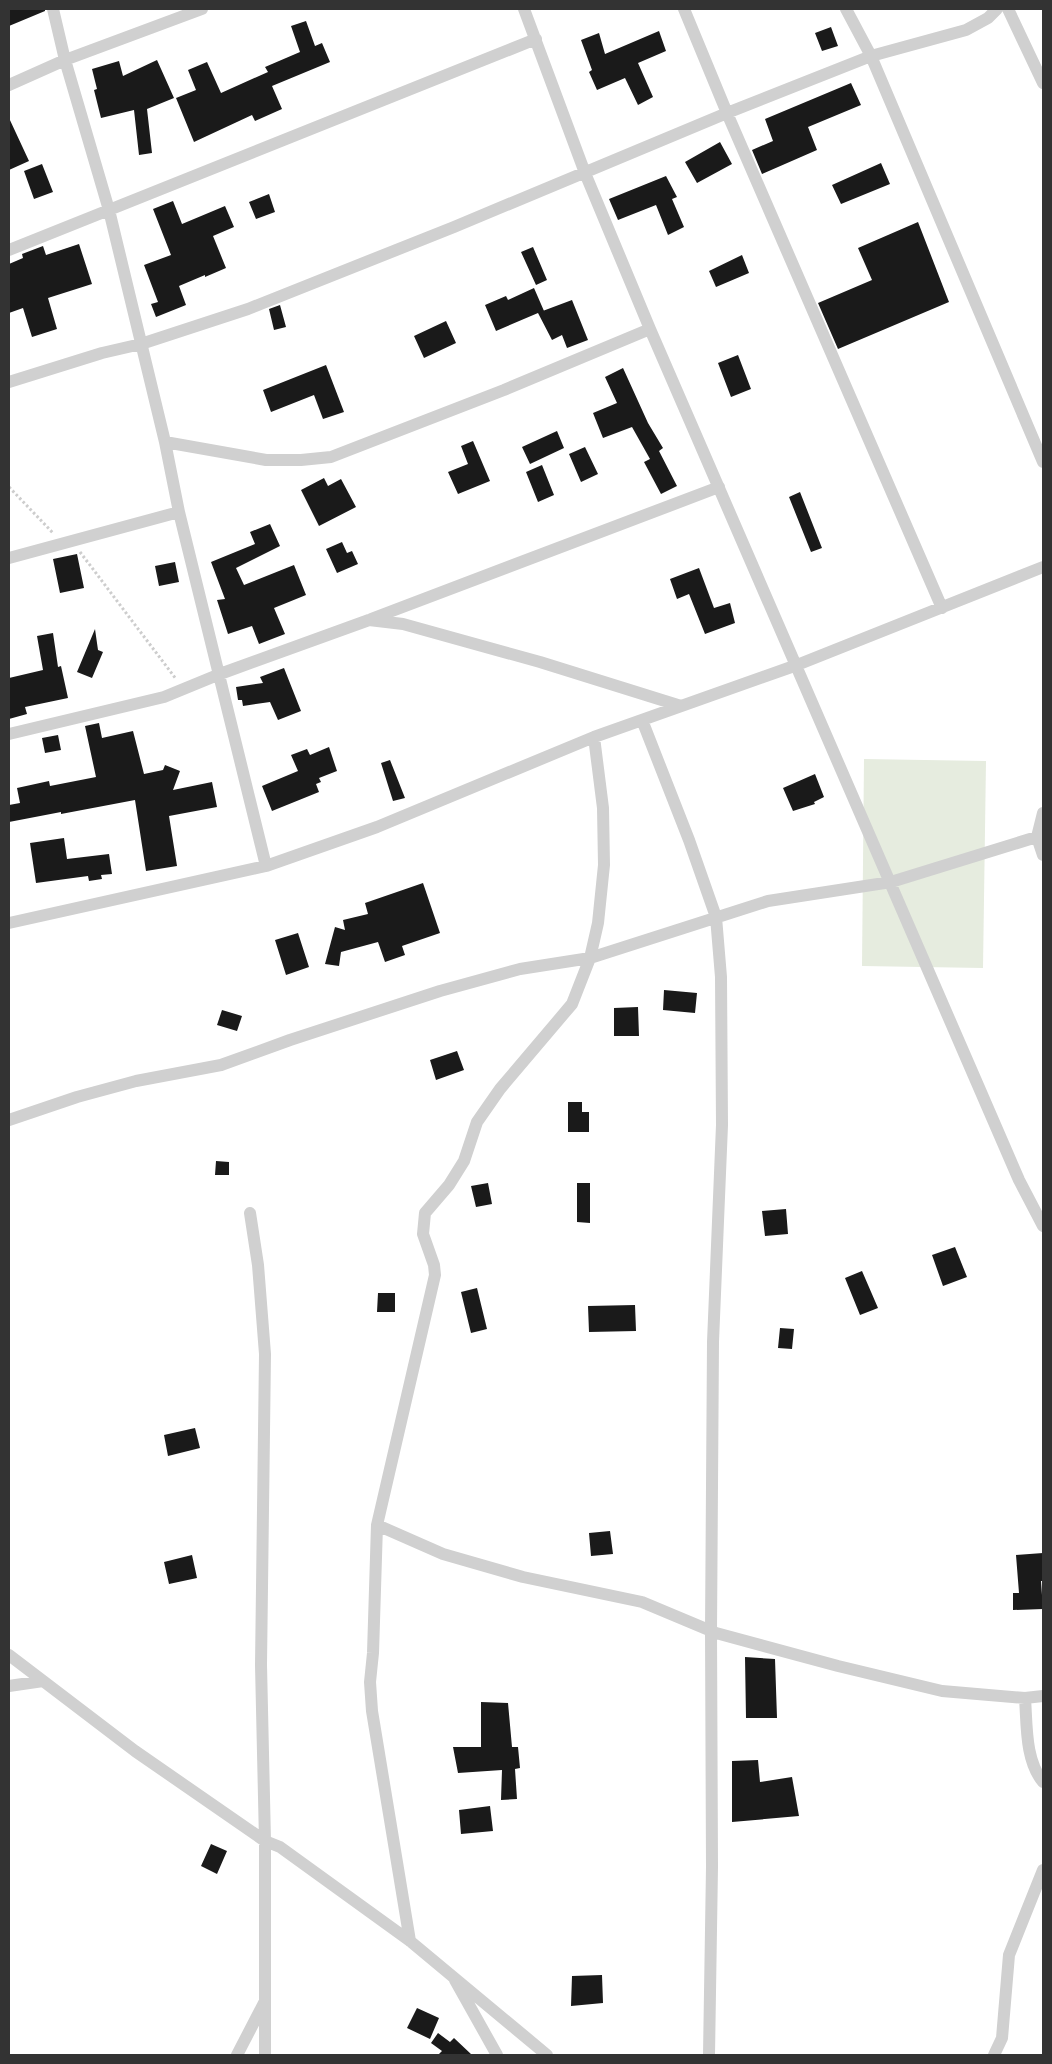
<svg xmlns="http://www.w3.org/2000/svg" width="1052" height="2064" viewBox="0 0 1052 2064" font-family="Figtree,sans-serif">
<rect width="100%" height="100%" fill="#fff"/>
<path fill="#e6ecdf" d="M864,759L986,761L983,968L862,966Z"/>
<path fill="#1a1a1a" d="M9,9H45V11L9,26Z
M306,21L315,46L322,43L330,62L272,86L282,109L255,121L252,115L194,142L176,98L196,90L188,70L207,62L221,93L268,72L265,67L300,52L291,26Z
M831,27L838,46L822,51L815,33Z
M659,31L666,51L638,63L653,97L638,105L625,78L597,90L589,72L592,70L581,40L599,33L605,54Z
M157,60L174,98L147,109L152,153L139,155L134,110L101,118L94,90L97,89L92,69L119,61L123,76Z
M851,83L861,105L808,127L817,150L762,174L752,150L773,141L765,119Z
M9,118L29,161L9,170Z
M720,142L732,164L697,183L685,162Z
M881,163L890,184L841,204L832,185Z
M42,164L53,192L34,199L24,171Z
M666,176L677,197L672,199L684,227L668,235L656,205L618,220L609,199Z
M269,194L275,212L256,219L249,202Z
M173,201L182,224L225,206L234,227L213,236L226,268L205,277V275L179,286L186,305L156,317L151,304L158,302L144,265L171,255L153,209Z
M918,222L949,302L838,349L818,303L872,280L858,248Z
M79,244L92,284L48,298L57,329L32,337L23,308L9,313V264L23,258L22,254L43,246L46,255Z
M533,247L547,280L536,285L521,252Z
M742,255L749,273L716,287L709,271Z
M534,288L544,311L540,312L572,300L588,340L567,348L562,335L552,340L538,313L496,331L485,305L506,296L508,300Z
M280,305L286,327L274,330L269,309Z
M446,321L456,343L424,358L414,336Z
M738,355L751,389L731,397L718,363Z
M326,365L344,412L323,419L314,395L271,412L263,390Z
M623,368L648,423L663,448L659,451L677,486L661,494L644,462L650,459L632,427L603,438L593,413L617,403L605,377Z
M557,431L564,448L530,464L522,447Z
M473,441L490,481L458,494L448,472L468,464L461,446Z
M585,447L598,474L581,482L569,454Z
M542,465L554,495L538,502L526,472Z
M324,478L328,486L341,479L356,507L319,526L301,490Z
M800,492L822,548L811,552L789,497Z
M270,524L280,546L236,568L244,585L294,565L306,595L274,608L285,634L259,644L252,626L228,634L217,600L225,599L211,562L255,544L250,532Z
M342,542L347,553L352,551L358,564L337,573L326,549Z
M77,554L84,588L60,593L53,559Z
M175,562L179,582L159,586L155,566Z
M699,568L714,608L730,603L735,623L705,634L689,594L677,599L670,579Z
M95,629L98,650L103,652L92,678L77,672Z
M53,633L58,667L61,666L68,698L25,707L27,714L9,719V678L43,670L37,636Z
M284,668L301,711L278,720L270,702L243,706L242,700H238L236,687L263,683L260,677Z
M99,723L102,738L133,731L144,774L163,770L165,765L180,771L173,790L212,782L217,807L169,816L177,866L146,871L135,800L61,814V812L9,822V805L20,803L17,788L49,781L50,786L96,777L85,726Z
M58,735L61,750L45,753L42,738Z
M329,747L337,771L319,778L321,782L316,784L319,792L272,811L262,786L298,771L291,755L307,749L310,755Z
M390,760L405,798L393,801L381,763Z
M815,774L824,797L814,802L815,804L793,811L783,788Z
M64,838L67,859L109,854L112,874L101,875L102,879L89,881L88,876L36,883L30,843Z
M423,883L440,933L402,946L405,955L385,962L378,942L341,952L339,966L325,964L335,927L345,930L343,920L368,914L365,903Z
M298,933L309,967L286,975L275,940Z
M664,990L697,993L695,1013L663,1010Z
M638,1007L639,1036H614V1008Z
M222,1010L242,1016L237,1031L217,1025Z
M457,1051L464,1070L436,1080L430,1060Z
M568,1102H582V1112H589V1132H568Z
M216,1161L229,1162V1175H215Z
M488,1183L492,1204L476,1207L471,1186Z
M577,1183H590V1223L577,1222Z
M786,1209L788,1234L765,1236L762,1211Z
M955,1247L967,1277L943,1286L932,1255Z
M862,1271L878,1308L860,1315L845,1278Z
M477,1288L487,1329L471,1333L461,1292Z
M378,1293H395V1312H377Z
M635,1305L636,1331L589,1332L588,1306Z
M780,1328L794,1329L792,1349L778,1348Z
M195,1428L200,1448L168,1456L164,1435Z
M610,1531L613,1554L591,1556L589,1533Z
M1043,1553V1581H1041L1043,1609L1013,1610V1593H1019L1016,1555Z
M192,1555L197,1578L169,1584L164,1562Z
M745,1657L775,1659L777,1718H746Z
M481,1702L508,1703L512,1747H518L520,1768L515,1769L517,1799L501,1800L502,1770L458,1773L453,1747H481Z
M758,1760L760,1782L792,1777L799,1816L732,1822V1761Z
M490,1806L493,1831L461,1834L459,1810Z
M211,1844L227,1851L217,1874L201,1866Z
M602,1975L603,2003L571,2006L572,1976Z
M417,2008L439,2018L430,2039L407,2028Z
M438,2033L450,2042L454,2038L472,2055H438L442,2051L431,2043Z"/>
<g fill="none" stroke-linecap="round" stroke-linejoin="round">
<path stroke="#cdcdcd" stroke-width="3" stroke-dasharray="2.5 2.5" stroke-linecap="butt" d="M9,487L53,533
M80,552L176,679"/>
<path stroke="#d0d0d0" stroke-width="12" d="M53,9L65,60L109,210L165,442L179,512L266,866
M524,9L585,173L650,329L977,1083L1019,1180L1043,1226
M684,9L727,113L942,608
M846,9L871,56L1043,462
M1008,9L1043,83
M9,85L65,60L202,9
M9,250L536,39
M9,382L102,353L141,344L248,309L454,227L727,113L871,56L966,30L988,18L997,9
M165,442L266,460H301L331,457L504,390L650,329
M9,558L179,512
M371,619L719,487
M642,720L689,840L716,917L721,977L722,1125L713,1342L711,1631L712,1867L709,2055
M9,734L164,697L220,674L369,620L403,624L540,662L681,706
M1043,813L1037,837L1043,855
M9,923L266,866L377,827L594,737L797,665L1043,567
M9,1120L77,1097L136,1081L221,1065L290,1040L440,991L520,969L590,958L768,901L891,882L1043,835
M250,1213L258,1265L265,1354L261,1665L265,1841V2055
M377,1525L443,1554L523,1577L642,1602L716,1633L838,1666L942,1691L1025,1698L1043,1696
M9,1655L135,1751L265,1841L280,1847L410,1941L547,2055
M9,1686L43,1681
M1025,1698C1027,1725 1025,1760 1043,1782
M410,1941L372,1711L370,1682L373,1653L377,1525L435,1275L434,1265L423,1234L425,1213L449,1185L464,1161L477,1122L500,1089L572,1004L590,958L598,923L604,865L603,808L594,737
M455,1980L497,2055
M237,2055L265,2001
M994,2055L1002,2038L1009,1955L1043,1870"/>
</g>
<rect width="1052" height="2064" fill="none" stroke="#333333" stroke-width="20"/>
</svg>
